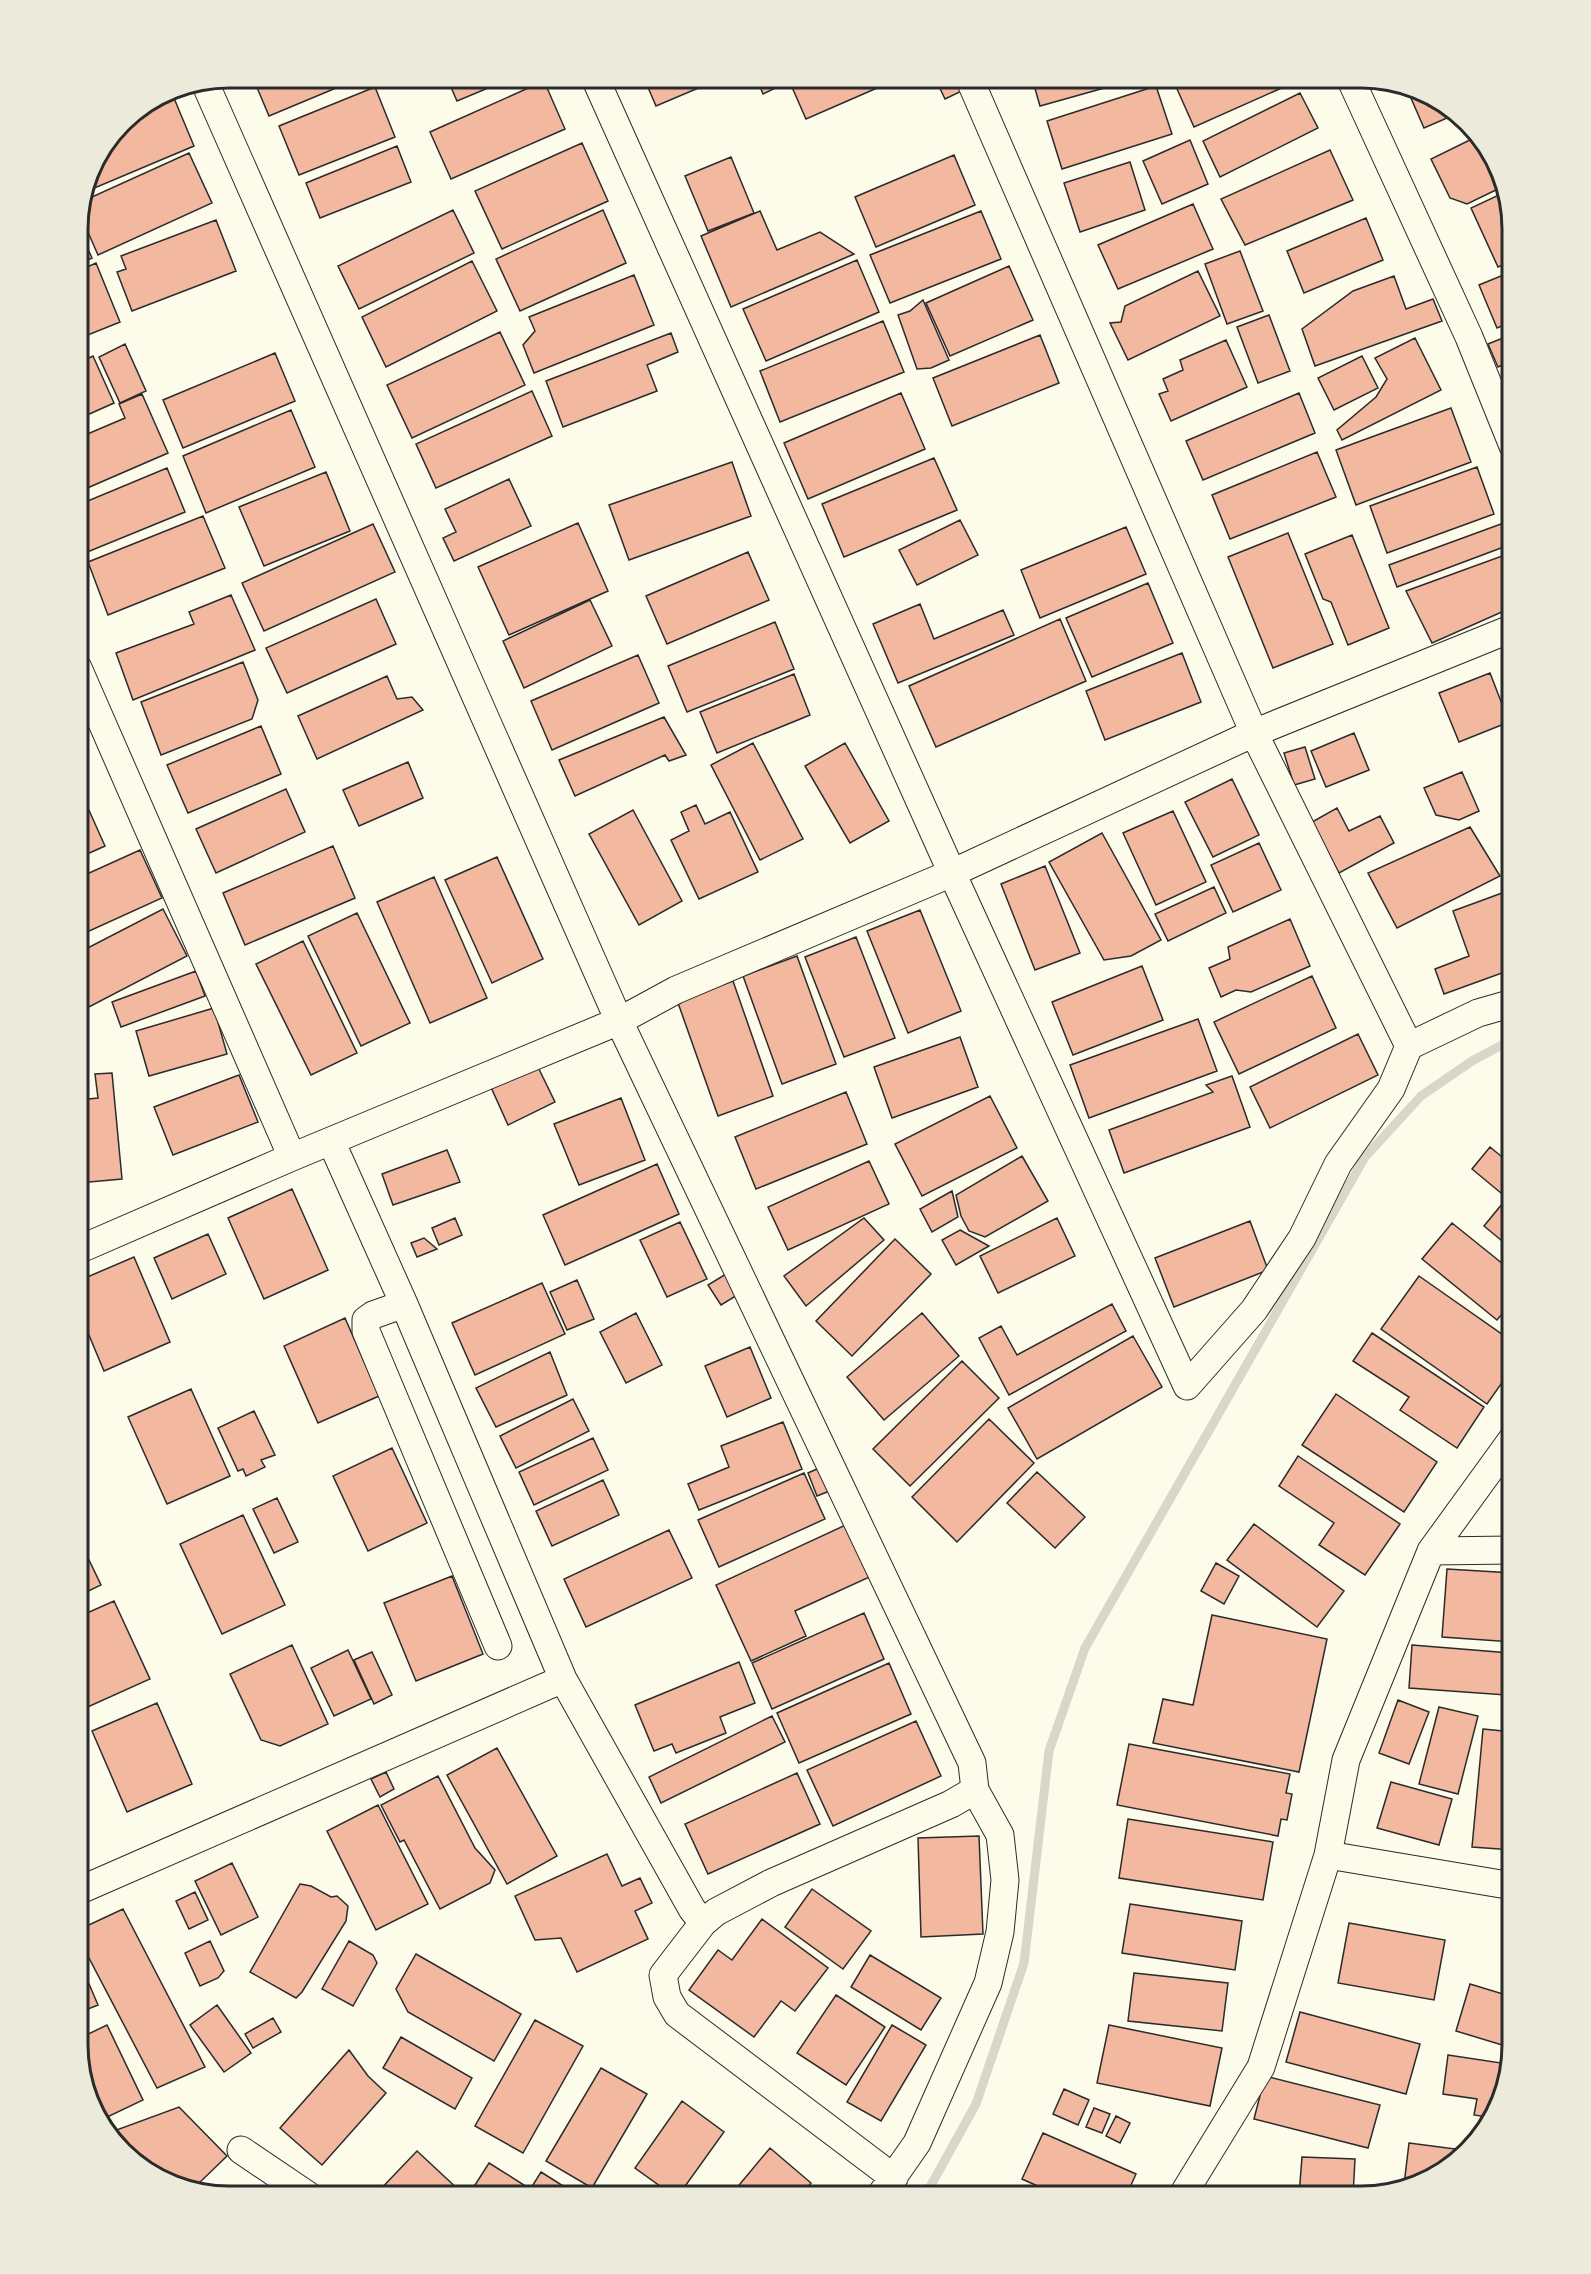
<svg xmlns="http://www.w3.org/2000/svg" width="1591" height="2274" viewBox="0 0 1591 2274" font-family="Roboto,sans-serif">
<rect width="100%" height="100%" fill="#fdfbea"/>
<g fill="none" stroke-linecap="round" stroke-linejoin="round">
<path stroke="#d8d7c9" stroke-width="9" d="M925,2196L976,2104L1024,1963L1049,1751L1085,1648L1365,1157L1421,1096L1472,1061L1513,1039"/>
</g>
<path fill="#f2b8a0" stroke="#2b2b2b" stroke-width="1.5" d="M253,78H360L269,116Z
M447,78H512L457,101Z
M644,78H722L656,106Z
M760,78H776L780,86L763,94L757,79Z
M788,78H900L806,119Z
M935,78H960L966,89L945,99Z
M1032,78H1140L1040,106Z
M1178,78H1304L1194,127L1173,80Z
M544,81L565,129L451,179L430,132Z
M1156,86L1172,134L1062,169L1047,121Z
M375,87L395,137L299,175L279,126Z
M1407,89L1437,99L1454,115L1424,128Z
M171,91L194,146L85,192L90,171L123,122Z
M1300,93L1318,128L1220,177L1203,141Z
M1476,137L1493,154L1502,187L1467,204L1450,198L1431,159Z
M1190,140L1208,184L1162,204L1143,161Z
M582,143L608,201L502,249L475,191Z
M397,146L411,182L320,218L306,183Z
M1330,150L1353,200L1245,245L1221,199Z
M189,153L212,203L98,255L80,214L83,201Z
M954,155L975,205L876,247L855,197Z
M731,157L754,213L708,231L685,176Z
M1130,162L1145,210L1080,232L1064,183Z
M1503,193L1513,230V260L1498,267L1471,208Z
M1193,204L1213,249L1118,289L1098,245Z
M453,210L474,253L359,309L338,266Z
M603,210L626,263L520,311L496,259Z
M760,211L777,250L820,232L854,254L731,307L701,236Z
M981,211L1001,259L890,303L870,255Z
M1366,218L1383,260L1304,293L1287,251Z
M216,220L236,271L132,311L117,272L126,269L121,256Z
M78,227L92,258L78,264Z
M1240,251L1263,311L1227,324L1205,264Z
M857,260L879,312L766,361L743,309Z
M472,261L497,311L386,367L362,317Z
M96,263L120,322L78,339V271Z
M1009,266L1033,320L950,356L926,303Z
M1198,271L1220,316L1128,360L1110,323L1121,322L1125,306Z
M1513,271V321L1497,328L1479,285Z
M634,275L654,325L534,373L523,345L535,331L529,317Z
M1394,276L1406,309L1433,299L1442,321L1315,366L1302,329L1353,291Z
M923,300L949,360L931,368L917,369L898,315L910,311Z
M1269,315L1290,371L1258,383L1237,327Z
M883,321L904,372L780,422L760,371Z
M500,332L525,385L412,438L387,385Z
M671,333L678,352L647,365L657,391L563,427L546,381Z
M1513,334V360L1498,367L1488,344Z
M1040,335L1059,383L952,426L933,378Z
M1415,338L1441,390L1342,440L1337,430L1376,397L1387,379L1375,358Z
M1226,340L1247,387L1171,421L1159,394L1168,391L1163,379L1183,370L1180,360Z
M125,344L146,391L120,403L99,357Z
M275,353L295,401L183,448L163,400Z
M93,356L114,403L78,419V363Z
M1362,356L1378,388L1334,410L1318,378Z
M532,391L552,436L436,488L416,444Z
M901,393L925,449L808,499L784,443Z
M1299,393L1315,433L1203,480L1186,441Z
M142,394L168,453L78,492V438L125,418L119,404Z
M1451,408L1471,462L1356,505L1336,450Z
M291,410L315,467L206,513L183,456Z
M1317,452L1336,497L1230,539L1212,495Z
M934,458L957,510L844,557L822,504Z
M732,462L751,516L629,560L609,505Z
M1477,467L1494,514L1387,553L1370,506Z
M167,468L185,512L80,555L78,550V505Z
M326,472L350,531L264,566L239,507Z
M509,479L531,526L454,561L443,538L456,532L445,509Z
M203,516L225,568L108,615L88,562Z
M960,520L978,555L917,585L899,550Z
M578,523L608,591L509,635L478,567Z
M373,524L395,572L264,631L242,583Z
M1501,524L1509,545L1397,587L1389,565Z
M1126,527L1146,574L1040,618L1021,570Z
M1288,533L1333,644L1273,668L1228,557Z
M1352,535L1389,628L1348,645L1331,602L1323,599L1305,554Z
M748,552L769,600L667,644L646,596Z
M1513,552V607L1432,643L1406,591Z
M1148,583L1173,643L1092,677L1066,618Z
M231,595L255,650L133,700L116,653L194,624L189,612Z
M376,599L396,644L287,693L266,648Z
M590,600L612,646L524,688L503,641Z
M920,604L934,639L1003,610L1014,635L898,683L873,624Z
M1060,619L1086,681L936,747L909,686Z
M775,622L794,669L687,712L668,666Z
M1182,653L1201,702L1105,740L1086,691Z
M638,655L659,703L552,750L531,701Z
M243,662L258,700L252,719L161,755L141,702Z
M1490,673L1509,722L1459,742L1439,693Z
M794,674L810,715L717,753L700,712Z
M387,676L397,699L412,697L423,710L317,759L298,716Z
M664,717L686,755L669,761L665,755L575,796L559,760Z
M261,726L281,774L188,813L167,765Z
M1354,733L1369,770L1326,787L1311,751Z
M753,743L803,839L760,860L711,765Z
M845,743L889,821L850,843L805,766Z
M1305,747L1315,779L1294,785L1284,753Z
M408,762L423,798L359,826L343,790Z
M1462,772L1479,811L1459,820L1436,815L1424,788Z
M1232,779L1259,835L1213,857L1185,802Z
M286,789L305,832L216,873L196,829Z
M696,805L705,824L730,812L758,872L699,899L671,840L689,831L681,812Z
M88,808L105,846L78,858V812Z
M1337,808L1349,831L1380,816L1394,843L1339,873L1312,822Z
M633,810L682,901L639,925L589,834Z
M1173,811L1206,882L1156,905L1123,833Z
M1470,827L1500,876L1397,928L1368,873Z
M1102,833L1161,940L1131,956L1104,960L1049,862Z
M1259,843L1281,890L1233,912L1211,865Z
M333,846L355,898L245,945L223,893Z
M140,850L162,898L87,932L78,911V878Z
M497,857L543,959L492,983L445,880Z
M1045,866L1080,953L1035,970L1001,884Z
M434,877L487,998L430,1023L377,902Z
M1214,887L1226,913L1168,941L1155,914Z
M1502,893L1513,923V969L1444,994L1435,969L1469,956L1453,911Z
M163,909L187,956L85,1009L78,996V953Z
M920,910L961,1011L908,1033L867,931Z
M357,913L410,1023L361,1046L308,936Z
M78,916L87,935L78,939Z
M1290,919L1310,966L1251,992L1236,990L1221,997L1209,968L1230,959L1228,947Z
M856,937L895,1038L844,1057L805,957Z
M303,941L357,1053L311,1075L256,964Z
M797,956L836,1064L782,1084L743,976Z
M1142,966L1163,1020L1073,1055L1052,1002Z
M196,971L205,996L121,1027L112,1002Z
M1312,976L1336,1028L1239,1074L1214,1022Z
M733,981L773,1096L718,1116L677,1000Z
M214,1008L227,1054L149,1076L136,1031Z
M1198,1019L1217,1071L1089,1118L1070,1065Z
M1358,1034L1378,1075L1270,1128L1250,1087Z
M960,1037L978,1087L892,1118L874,1067Z
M536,1063L555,1102L508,1125L490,1085Z
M112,1073L122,1179L78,1183V1100L98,1098L95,1074Z
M239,1075L258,1122L173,1155L154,1107Z
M1232,1076L1250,1127L1124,1173L1109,1130L1213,1092L1206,1085Z
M846,1092L867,1144L756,1189L735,1137Z
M990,1096L1017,1148L922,1196L895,1144Z
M621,1098L645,1160L579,1185L554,1124Z
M1490,1147L1513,1166V1250L1484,1226L1507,1198L1472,1169Z
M447,1150L460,1182L393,1205L382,1174Z
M1022,1156L1048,1201L985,1237L969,1231L961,1216L956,1195Z
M869,1161L889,1204L788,1250L768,1207Z
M657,1164L679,1214L565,1265L543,1215Z
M292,1189L328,1270L264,1299L228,1218Z
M952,1191L958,1217L932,1232L920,1209Z
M455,1218L462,1235L439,1245L432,1228Z
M864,1218L884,1240L806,1306L784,1276Z
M1057,1218L1075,1256L998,1293L980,1256Z
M1250,1221L1268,1270L1174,1307L1155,1258Z
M680,1222L707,1279L667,1297L640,1240Z
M1452,1223L1513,1272V1303L1512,1302L1497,1320L1422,1259Z
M960,1230L989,1246L956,1265L942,1240Z
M208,1234L226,1274L172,1299L154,1258Z
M424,1238L437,1249L417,1257L411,1243Z
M895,1239L931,1274L852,1356L816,1321Z
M134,1257L170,1342L104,1371L78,1309V1281Z
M726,1274L739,1294L721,1305L708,1285Z
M1419,1276L1513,1342V1367L1487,1404L1381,1329Z
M577,1280L594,1319L567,1330L550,1292Z
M542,1283L565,1334L475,1375L452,1323Z
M1112,1304L1126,1331L1009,1395L979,1338L1001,1326L1017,1355Z
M636,1313L662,1365L626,1383L600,1332Z
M922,1313L959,1356L884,1420L847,1377Z
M345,1318L379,1396L318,1423L284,1346Z
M1372,1333L1484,1407L1457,1448L1400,1410L1409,1397L1353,1361Z
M1133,1336L1162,1387L1037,1459L1008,1408Z
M750,1347L771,1398L727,1417L705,1366Z
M550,1352L567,1395L496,1427L476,1388Z
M962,1361L999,1398L910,1486L873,1449Z
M191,1389L230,1476L167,1504L128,1417Z
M1336,1394L1437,1462L1404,1512L1302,1445Z
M573,1399L589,1431L516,1468L500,1436Z
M254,1411L275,1455L261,1460L265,1467L246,1476L243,1469L238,1471L218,1428Z
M989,1419L1034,1463L957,1542L912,1497Z
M783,1422L802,1469L699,1510L688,1484L729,1467L721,1446Z
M593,1438L608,1470L534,1505L519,1472Z
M392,1448L427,1523L368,1551L333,1476Z
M1298,1456L1400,1524L1365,1575L1319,1545L1334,1523L1279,1486Z
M828,1464L837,1488L817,1496L808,1473Z
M1037,1472L1085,1517L1055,1548L1007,1503Z
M804,1473L825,1519L719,1567L698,1520Z
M603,1480L619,1515L552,1546L536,1511Z
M277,1498L298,1542L274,1553L253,1509Z
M243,1515L285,1605L222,1634L180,1544Z
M850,1523L874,1575L795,1611L806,1636L751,1661L716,1585Z
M1254,1524L1344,1591L1317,1627L1227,1560Z
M669,1530L692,1578L586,1627L564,1579Z
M78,1537L101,1585L78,1596Z
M1216,1563L1239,1576L1224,1604L1201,1591Z
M1447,1569L1513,1573V1642L1442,1637Z
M452,1576L483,1654L416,1681L384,1603Z
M114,1601L150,1679L81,1710L78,1703V1617Z
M864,1613L884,1659L772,1709L752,1663Z
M1212,1615L1327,1639L1299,1772L1153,1743L1163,1699L1193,1705Z
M292,1645L328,1724L280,1746L261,1740L230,1674Z
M1412,1645L1510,1653L1506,1695L1409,1688Z
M348,1650L371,1699L334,1716L311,1668Z
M372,1652L392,1695L374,1704L354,1660Z
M739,1662L755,1703L720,1717L726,1733L676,1753L672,1744L654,1751L635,1705Z
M889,1663L911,1714L799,1763L777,1713Z
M1398,1700L1429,1712L1409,1764L1379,1753Z
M157,1703L192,1784L127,1812L92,1731Z
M1439,1707L1478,1716L1458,1794L1419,1784Z
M772,1716L785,1742L661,1803L649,1777Z
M916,1721L941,1776L833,1826L807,1770Z
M1483,1729L1513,1732V1850L1472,1847Z
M1129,1744L1290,1774L1286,1793L1292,1794L1287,1820L1281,1819L1278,1836L1117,1805Z
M497,1748L557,1856L507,1884L447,1775Z
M386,1772L394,1789L380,1797L371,1779Z
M797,1773L820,1824L708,1874L685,1824Z
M438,1776L475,1848L495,1870L490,1883L440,1909L404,1840L400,1842L381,1805Z
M1391,1782L1452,1799L1439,1845L1377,1828Z
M378,1805L428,1904L376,1930L327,1831Z
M1128,1819L1273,1842L1263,1900L1119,1878Z
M979,1836L983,1934L921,1937L918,1838Z
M607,1854L622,1886L640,1878L652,1903L635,1911L648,1939L577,1972L561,1938L535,1940L515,1896Z
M232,1863L258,1917L221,1935L195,1881Z
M300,1884L311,1886L331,1897L337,1896L348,1906L346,1921L302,1992L296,1998L250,1972Z
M812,1889L871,1931L843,1969L785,1927Z
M195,1892L208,1920L189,1929L176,1901Z
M1130,1904L1242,1921L1235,1970L1122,1953Z
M123,1909L205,2067L157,2088L78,1937V1930Z
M762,1919L828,1968L795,2011L781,2001L754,2037L689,1990L718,1950L732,1960Z
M1349,1923L1445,1940L1434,2000L1338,1983Z
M210,1941L224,1971L218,1978L200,1986L185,1953Z
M349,1941L373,1955L377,1963L353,2006L322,1989Z
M416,1954L521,2014L494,2061L408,2012L396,1989Z
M870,1955L941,1998L921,2030L851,1987Z
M78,1958L98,2005L78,2013Z
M1134,1973L1228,1983L1222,2031L1128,2021Z
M1470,1984L1513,1997L1512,2048L1456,2031Z
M836,1995L885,2027L846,2085L797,2053Z
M217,2005L251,2053L224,2072L190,2025Z
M1300,2012L1420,2044L1406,2094L1286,2062Z
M273,2018L281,2032L253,2048L245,2034Z
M535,2020L583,2046L523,2153L475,2126Z
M107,2025L143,2100L99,2121L78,2039Z
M892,2025L926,2045L881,2121L847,2102Z
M1109,2025L1222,2048L1210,2106L1097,2083Z
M401,2037L472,2078L455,2109L383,2068Z
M349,2050L368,2076L386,2093L322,2165L280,2128Z
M1448,2055L1508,2064L1493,2118L1474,2115L1477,2099L1443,2094Z
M601,2068L647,2094L592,2188L546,2161Z
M1265,2076L1380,2105L1368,2148L1254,2119Z
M1064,2089L1089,2100L1078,2125L1053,2114Z
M682,2101L724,2132L678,2196H674L635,2168Z
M179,2107L227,2156L194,2188L154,2175L111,2132Z
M1094,2108L1110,2114L1102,2133L1086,2127Z
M1116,2116L1130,2123L1120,2143L1106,2136Z
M1043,2133L1136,2174L1126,2196H1060L1022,2179Z
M1409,2143L1463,2150L1437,2176L1404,2185Z
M770,2148L811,2183L800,2196H730Z
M417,2151L461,2192L457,2196H374Z
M1302,2157L1355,2159L1353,2196H1299Z
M489,2163L524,2185L518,2196H468Z
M541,2172L579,2196H526Z"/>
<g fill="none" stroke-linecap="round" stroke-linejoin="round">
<defs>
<path id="street" d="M595,78L952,873L1187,1386L1254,1310L1302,1238L1338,1164L1391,1089L1409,1046L1478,1013L1513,1003
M969,78L1254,733L1409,1046
M1350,78L1469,337L1513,446
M205,83L619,1021L972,1763L975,1790L1000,1835L1005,1880L1000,1932L988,1983L917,2143L880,2196
M78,668L292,1157
M331,1141L404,1304L563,1679L692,1909L703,1923L716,1912L771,1883L951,1804L975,1790
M78,1250L292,1157L619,1021L676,990L952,873L1254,733L1513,628
M404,1304L373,1315L366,1320V1331L498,1646
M1431,1551L1513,1550
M1328,1855L1513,1886
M78,1891L563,1679
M703,1923L663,1975L667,1997L677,2014L894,2178
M241,2150L309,2196
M1182,2196L1261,2067L1328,1855L1346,1760L1431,1551L1513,1438"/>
</defs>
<use href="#street" stroke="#2b2b2b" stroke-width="29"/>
<use href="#street" stroke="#fdfbea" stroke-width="27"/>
</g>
<path d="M0 0H1591V2274H0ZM229 88H1361A141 141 0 0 1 1502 229V2045A141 141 0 0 1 1361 2186H229A141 141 0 0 1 88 2045V229A141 141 0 0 1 229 88Z" fill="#eceadb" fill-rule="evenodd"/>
<path fill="none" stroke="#2b2b2b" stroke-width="3" d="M229 88H1361A141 141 0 0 1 1502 229V2045A141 141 0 0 1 1361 2186H229A141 141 0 0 1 88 2045V229A141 141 0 0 1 229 88Z"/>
</svg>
